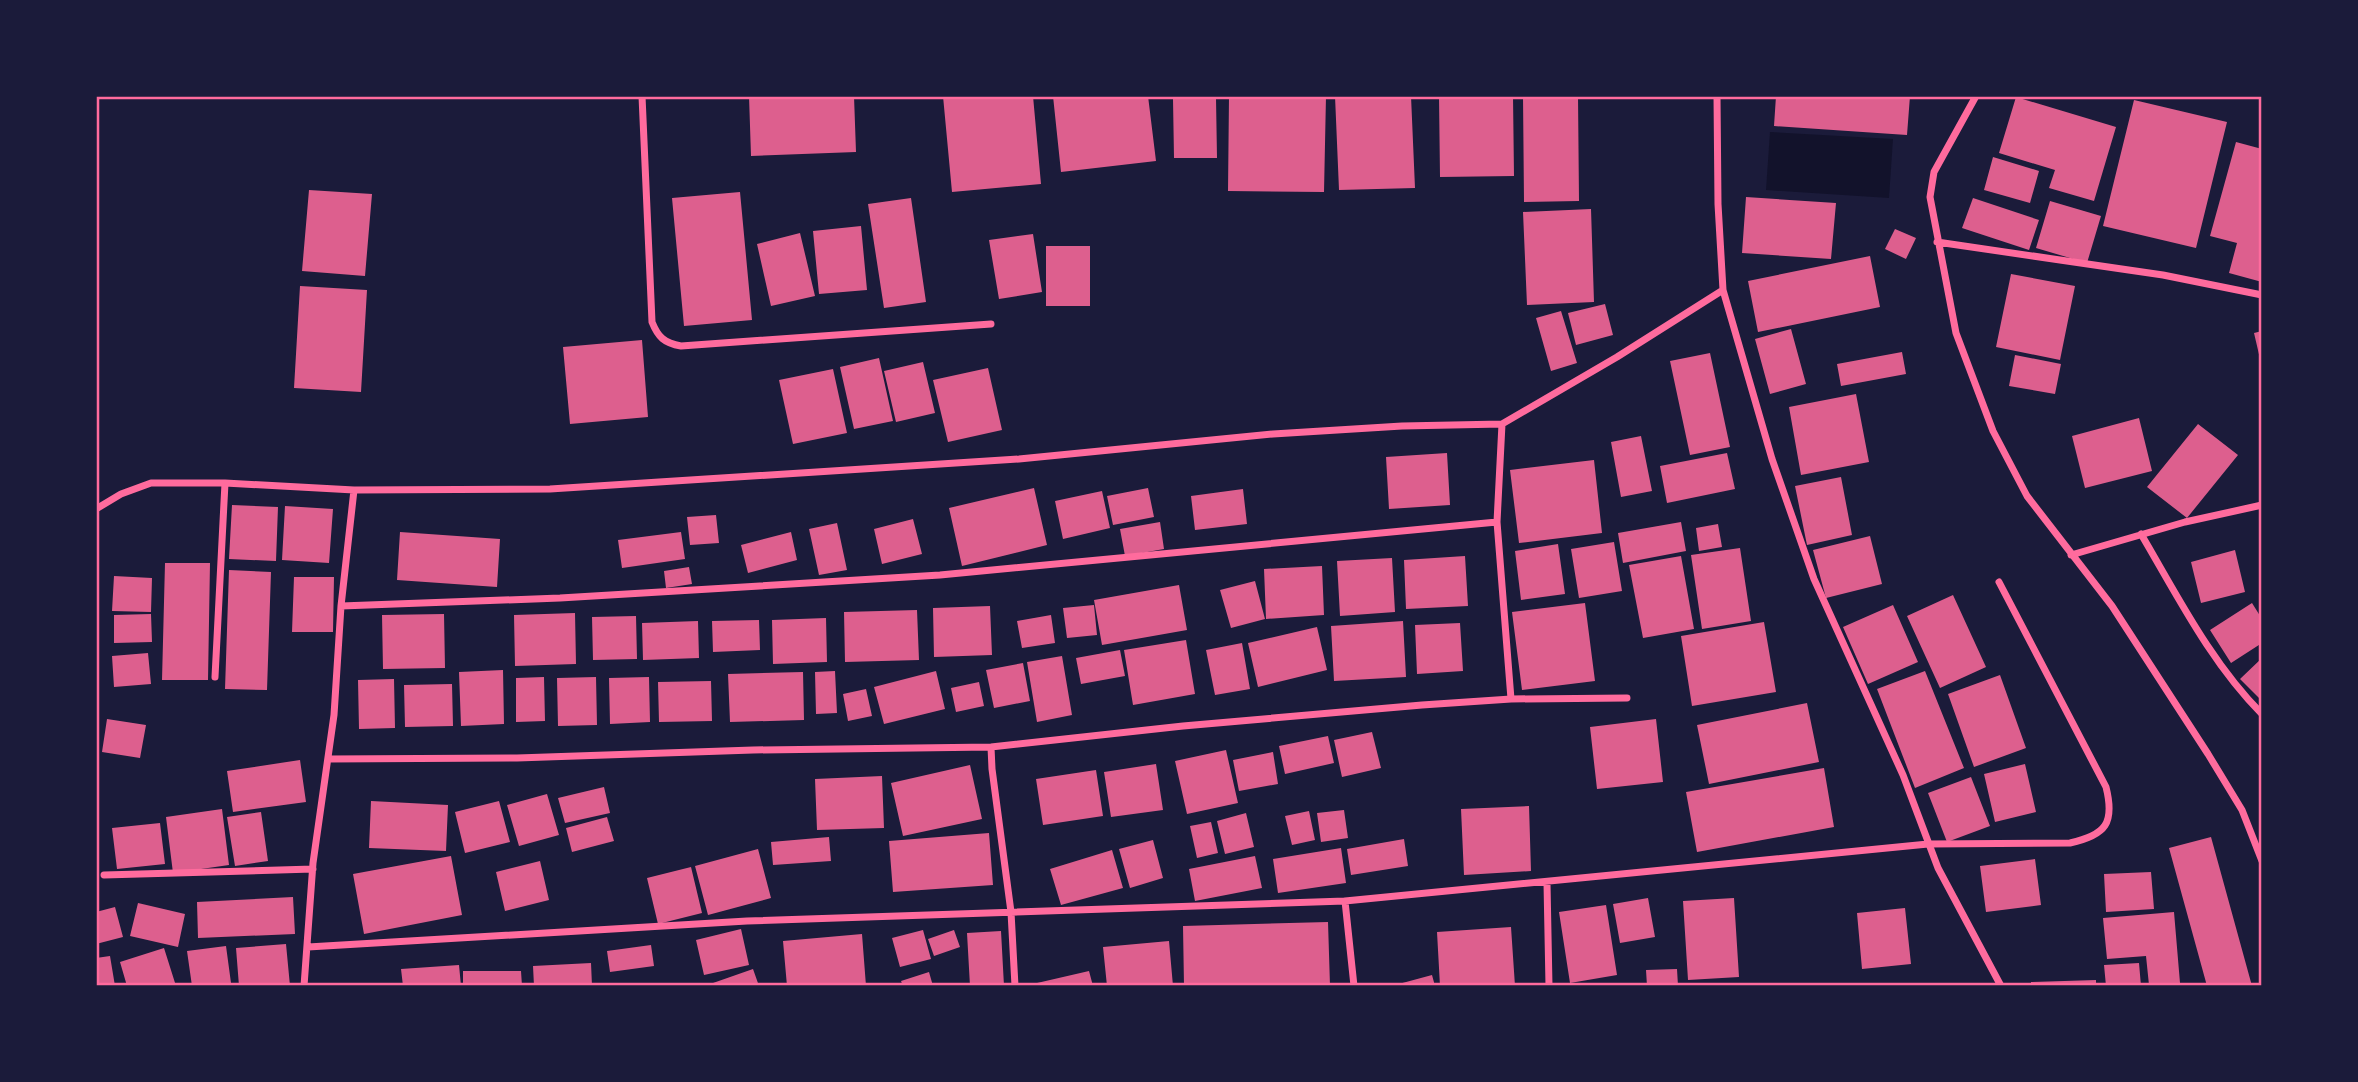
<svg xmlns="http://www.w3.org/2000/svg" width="2358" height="1082" viewBox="0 0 2358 1082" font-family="'Sofia Sans Condensed',sans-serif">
<rect width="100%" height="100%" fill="#1b1b3a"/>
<path fill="#12122b" d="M1770,132L1893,139L1889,198L1766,190Z"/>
<path fill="#dd5f8e" d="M749,96H854L856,152L751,156Z
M943,96H1033L1041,184L952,192Z
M1053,96H1148L1156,161L1061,172Z
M1229,96H1326L1324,192L1228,191Z
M1335,96H1411L1415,188L1339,190Z
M1439,96H1513L1514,176L1440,177Z
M1523,96H1578L1579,201L1524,202Z
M1776,96H1910L1907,135L1774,126Z
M2016,97L2116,127L2094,201L2049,188L2055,170L1999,153Z
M1216,98L1217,158H1174L1173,99Z
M2134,100L2227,122L2196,248L2103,226Z
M2236,142L2262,149V282L2229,273L2237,243L2210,236Z
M1993,157L2039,171L2030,203L1984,190Z
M309,190L372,194L365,276L302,271Z
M740,192L752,320L684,326L672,198Z
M1746,197L1836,203L1831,259L1742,253Z
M911,198L926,302L884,308L868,204Z
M1973,198L2039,220L2029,250L1962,228Z
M2050,201L2101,216L2087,263L2036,248Z
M1591,209L1594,302L1527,305L1523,212Z
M861,226L867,290L819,294L813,231Z
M1895,229L1916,238L1906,259L1885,249Z
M800,233L815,296L771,306L757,244Z
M1033,234L1042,292L999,299L989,240Z
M1046,246H1090V306H1046Z
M1870,256L1880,307L1758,332L1748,281Z
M2011,274L2075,286L2060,360L1996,347Z
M300,286L367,290L361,392L294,388Z
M1605,304L1613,335L1576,345L1568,313Z
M1561,311L1577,363L1551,371L1536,318Z
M1791,329L1806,384L1770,394L1755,339Z
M2262,331V363H2261L2254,333Z
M642,340L648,417L570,424L563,347Z
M1902,352L1906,374L1841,386L1837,364Z
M1710,353L1730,447L1690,455L1670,361Z
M2015,355L2061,364L2055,394L2009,386Z
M879,358L893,421L854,429L840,367Z
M923,362L935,413L896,422L884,371Z
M988,368L1002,430L948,442L933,380Z
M833,369L847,433L793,444L779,380Z
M1856,394L1869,462L1801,475L1789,407Z
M2139,418L2152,471L2085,488L2072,436Z
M2198,424L2238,455L2187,518L2147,487Z
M1641,436L1652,491L1621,497L1611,442Z
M1447,453L1450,505L1389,509L1386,457Z
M1727,453L1735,489L1667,503L1660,466Z
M1594,460L1602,533L1519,543L1510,470Z
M1841,477L1852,535L1807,545L1795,486Z
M1034,488L1047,545L962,566L949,508Z
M1148,488L1154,517L1113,525L1107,496Z
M1243,489L1247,524L1195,530L1191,496Z
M1102,491L1110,528L1063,539L1055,501Z
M232,505L278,507L276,561L229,559Z
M285,506L333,509L329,563L282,560Z
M716,515L719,543L690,545L687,517Z
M913,519L922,554L882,564L874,529Z
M1160,522L1164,549L1125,556L1120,529Z
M1681,522L1686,551L1623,563L1618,533Z
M837,523L847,570L819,575L809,529Z
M1718,524L1722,547L1699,551L1696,528Z
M400,532L500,539L497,587L397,580Z
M681,532L685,559L622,568L618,540Z
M791,532L797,560L748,573L741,545Z
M1870,536L1882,584L1826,598L1813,550Z
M1614,542L1622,591L1579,598L1571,549Z
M1558,544L1565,594L1521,600L1515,551Z
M1740,548L1751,621L1702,629L1691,555Z
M2235,550L2245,592L2201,603L2191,562Z
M1465,556L1468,606L1406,609L1404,560Z
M1681,556L1694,629L1643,638L1629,565Z
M1392,558L1395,612L1340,616L1337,561Z
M165,563H210L208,680H162Z
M1322,566L1324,615L1266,619L1264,569Z
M689,567L692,584L666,588L664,571Z
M229,570L271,572L267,690L225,689Z
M114,576L152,578L151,612L112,611Z
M294,577H334L333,632H292Z
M1255,581L1265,619L1231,628L1220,590Z
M1179,585L1187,630L1102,645L1094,600Z
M1953,595L1986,667L1940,688L1907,616Z
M1585,603L1595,681L1522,690L1512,612Z
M2252,603L2262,619V643L2231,663L2210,630Z
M1094,605L1097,635L1067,638L1063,608Z
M1893,605L1918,662L1868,684L1843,627Z
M990,606L992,655L934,657L933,608Z
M917,610L919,660L845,662L844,612Z
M575,613L576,664L515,666L514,615Z
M151,614L152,642L114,643V615Z
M444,614L445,668L383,669L382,615Z
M1051,615L1055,643L1022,648L1017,621Z
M636,616L637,659L593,660L592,617Z
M826,618L827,662L773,664L772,620Z
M759,620L760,650L713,652L712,621Z
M698,621L699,658L643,660L642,623Z
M1403,621L1406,677L1334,681L1331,626Z
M1764,622L1776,692L1692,706L1681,636Z
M1460,623L1463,671L1417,674L1415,625Z
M1317,627L1327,670L1258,687L1248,643Z
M1186,640L1195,694L1133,705L1124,650Z
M1242,643L1250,689L1215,695L1206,650Z
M1120,650L1125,676L1081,684L1076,658Z
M148,653L151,684L114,687L112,656Z
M1062,656L1072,715L1037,722L1027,662Z
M2262,658V701L2240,679Z
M1023,663L1030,701L994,708L986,670Z
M503,670L504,724L461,726L459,672Z
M835,671L837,713L816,714L815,672Z
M936,671L945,709L884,724L874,687Z
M1925,671L1964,768L1915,788L1877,689Z
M803,672L804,720L730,722L728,674Z
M2000,675L2026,748L1974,767L1948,694Z
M544,677L545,721L516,722V678Z
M596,677L597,725L558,726L557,678Z
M649,677L650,722L610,724L609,678Z
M394,679L395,728L359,729L358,680Z
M711,681L712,721L659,722L658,682Z
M979,682L984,706L956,712L951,688Z
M452,684L453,726L405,727L404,685Z
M866,689L872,716L848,721L843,694Z
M1807,703L1819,762L1709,784L1697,725Z
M107,719L146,725L140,758L102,752Z
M1656,719L1663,782L1597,789L1590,727Z
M1372,732L1381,768L1342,777L1334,740Z
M1328,736L1334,763L1285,774L1279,746Z
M1226,750L1238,803L1187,814L1175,761Z
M1273,752L1278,784L1239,791L1233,760Z
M300,760L306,802L233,812L227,771Z
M1156,764L1163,810L1111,817L1104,772Z
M2025,764L2036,812L1995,822L1984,774Z
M970,765L982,819L903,836L891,783Z
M1824,768L1834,827L1697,852L1686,792Z
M1096,770L1103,816L1043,825L1036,779Z
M882,776L884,828L817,830L815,779Z
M1971,777L1990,826L1947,842L1928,793Z
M604,787L610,813L565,823L558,798Z
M547,794L559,835L519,846L507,805Z
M371,801L448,805L446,851L369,848Z
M499,801L510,842L465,853L455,812Z
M1529,806L1531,871L1464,875L1461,809Z
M222,809L229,865L173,873L166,817Z
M1344,810L1348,838L1321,842L1317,813Z
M1309,811L1315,840L1292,845L1285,816Z
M261,812L268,861L235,866L227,817Z
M1246,813L1254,847L1225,854L1217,821Z
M607,817L614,841L572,852L566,828Z
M1211,822L1218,853L1197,858L1190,826Z
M160,823L165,864L117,869L112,828Z
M989,833L993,885L893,892L889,841Z
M829,837L831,861L773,865L771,842Z
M2211,837L2252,986H2207L2169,848Z
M1404,839L1408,866L1351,875L1347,849Z
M1153,840L1163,878L1130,888L1119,849Z
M1341,848L1346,883L1278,893L1273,859Z
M758,849L771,898L708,915L695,866Z
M1112,850L1123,888L1061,905L1050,869Z
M451,856L462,915L364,934L353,874Z
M1255,856L1262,888L1195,901L1189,869Z
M2035,859L2041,905L1986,912L1980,866Z
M540,861L549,900L505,911L496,872Z
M691,867L702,913L658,924L647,878Z
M2151,872L2154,909L2106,912L2104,874Z
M293,897L295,934L198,938L197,902Z
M1648,898L1655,937L1620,943L1613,904Z
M1734,898L1739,977L1688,980L1683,901Z
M138,903L185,914L178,947L130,936Z
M1606,905L1617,975L1570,983L1559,912Z
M115,907L123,937L96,944V912Z
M1905,908L1911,964L1862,969L1857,913Z
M2174,912L2180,983L2149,985L2146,956L2107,959L2103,918Z
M1328,922L1330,986H1184L1183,926Z
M1511,927L1515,986H1440L1437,932Z
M741,929L749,965L704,975L696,940Z
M923,930L931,959L900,967L892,938Z
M954,930L960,947L934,956L928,939Z
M1001,931L1004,986H970L967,933Z
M862,934L866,986H787L783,941Z
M1169,941L1173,986H1107L1103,947Z
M286,944L290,986H239L236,948Z
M651,945L654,966L610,972L607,951Z
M226,946L231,983L192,986L187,951Z
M164,948L176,986H127L120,962Z
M110,956L115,986H96V958Z
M591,963L592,986H534L533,966Z
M2139,963L2141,986H2106L2104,965Z
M459,965L461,986H403L401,969Z
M753,969L759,986H714L713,983Z
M1677,969L1678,986H1647L1646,970Z
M463,971H521L522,986H463Z
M1089,971L1093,986H1038L1037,983Z
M929,972L933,986H903L901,981Z
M1432,975L1435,986H1395V985Z
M2096,980V986H2031V982Z"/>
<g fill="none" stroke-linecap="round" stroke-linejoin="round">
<path stroke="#ff6b9d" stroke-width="7" d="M642,96L652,322C658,337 664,343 681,346L991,324
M1717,96L1718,204L1723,290L1772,459L1814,579L1903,775L1938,868L2001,986
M1976,96L1934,172L1930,197L1956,333L1993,431L2027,496L2112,606L2208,754L2242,810L2262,861
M1937,242L2163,275L2262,295
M96,509L121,494L151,483H225L354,490L550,489L1019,459L1273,434L1402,426L1502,424
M2141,534C2177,595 2211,663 2262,714
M2071,555L2185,522L2262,505
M341,606L560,598L940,575L1497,522
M215,677L225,483
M1511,699L1497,522L1502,424L1617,357L1723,290
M991,747L992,769L1011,912L1015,986
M328,759L517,758L753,750L991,747L1183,726L1422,705L1511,699L1627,698
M104,875L313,869
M1547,883L1549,986
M1345,901L1354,986
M308,947L747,921L1345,901L1928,844L2070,843C2106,835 2115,823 2106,787L1999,582
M304,986L313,863L334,715L341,606L354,490"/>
</g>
<rect width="2358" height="1082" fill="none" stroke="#1b1b3a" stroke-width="196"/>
<rect x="98" y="98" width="2162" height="886" fill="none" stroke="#ff6b9d" stroke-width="2.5"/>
</svg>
